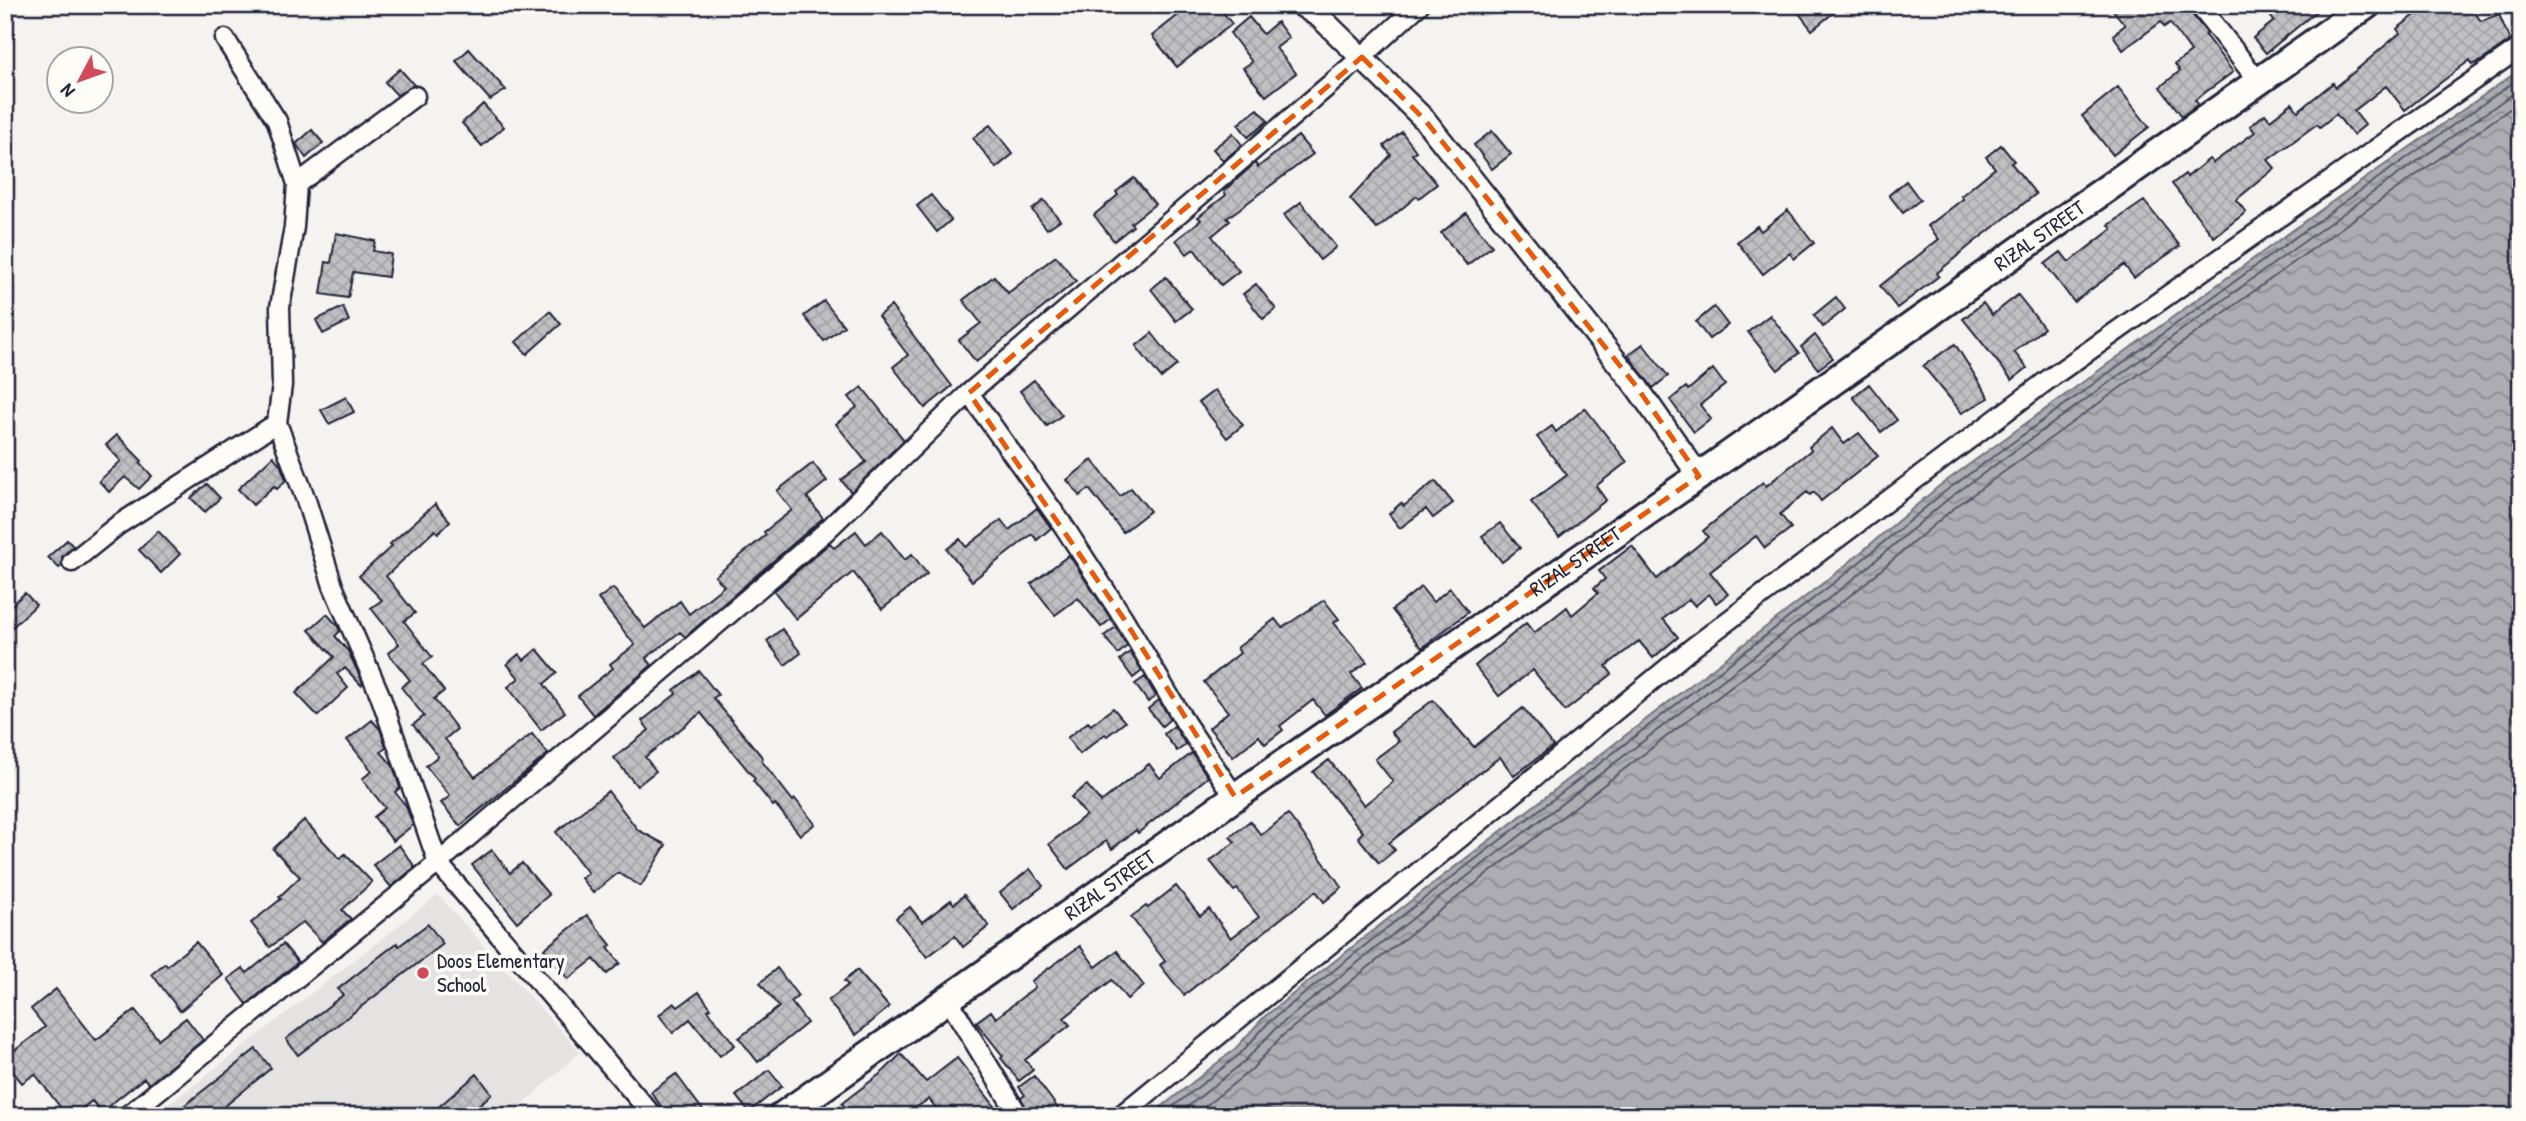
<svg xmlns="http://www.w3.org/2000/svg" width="2526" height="1121" viewBox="0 0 2526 1121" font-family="'Patrick Hand',sans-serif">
<defs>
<pattern id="water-waves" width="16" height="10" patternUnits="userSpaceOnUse" patternTransform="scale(1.75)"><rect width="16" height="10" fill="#acacb2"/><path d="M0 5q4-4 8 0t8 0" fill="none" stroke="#8c8c92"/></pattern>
<pattern id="building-cross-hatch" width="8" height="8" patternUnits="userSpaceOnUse" patternTransform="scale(1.75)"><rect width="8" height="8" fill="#c0bfc2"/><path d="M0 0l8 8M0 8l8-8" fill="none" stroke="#a5a4a8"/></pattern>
</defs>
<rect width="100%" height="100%" fill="#f4f3ef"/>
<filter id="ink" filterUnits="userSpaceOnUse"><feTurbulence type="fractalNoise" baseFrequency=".0143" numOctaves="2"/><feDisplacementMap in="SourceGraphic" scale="14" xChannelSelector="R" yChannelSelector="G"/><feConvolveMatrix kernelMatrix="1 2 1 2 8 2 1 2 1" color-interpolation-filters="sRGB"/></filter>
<g filter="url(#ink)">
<path fill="#e4e3e2" d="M438,895L580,1052L510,1116H154Z"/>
<path fill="url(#water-waves)" stroke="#757582" stroke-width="2" d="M2521,69V1116H1150L1235,1049L1264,1017L1408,903L1840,570L1938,487L2329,204Z"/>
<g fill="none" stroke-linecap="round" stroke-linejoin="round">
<path stroke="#59596b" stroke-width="2" d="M1161,1116L1239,1055L1269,1022L1412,908L1844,575L1943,493L2333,210L2521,77
M1176,1116L1245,1061L1275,1029L1417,915L1850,582L1948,499L2338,217L2521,88
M1193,1116L1252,1069L1282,1036L1424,923L1856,591L1954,508L2344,226L2521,101"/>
</g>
<path fill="url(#building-cross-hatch)" stroke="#22223b" stroke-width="2" d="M1191,5H1217L1232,24L1177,67L1152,36Z
M1806,5H1843L1812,30L1798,12Z
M2109,5H2188L2190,12L2207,33L2205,35L2233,72L2195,100L2198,104L2182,116L2160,87L2180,71L2175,64L2191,52L2170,23L2164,27L2161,22L2123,50L2113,35L2125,25Z
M2262,5H2324L2266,53L2253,38L2274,21Z
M2428,5H2469L2481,21L2499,14L2510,41L2481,61L2472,65L2470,60L2405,110L2386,86L2354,111L2365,125L2353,135L2336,114L2320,127L2317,124L2268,160L2275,168L2236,200L2246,212L2214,237L2172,184L2185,174L2187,177L2209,159L2213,163L2255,132L2250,126L2265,114L2270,120L2292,103L2298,111L2333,83L2336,87L2400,33L2397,29Z
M1249,17L1263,34L1277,22L1289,38L1276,48L1296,73L1266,96L1243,68L1252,62L1230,33Z
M469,49L506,90L490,100L456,61Z
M400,69L414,85L397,95L385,82Z
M2118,87L2149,127L2113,155L2082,116Z
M483,104L504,127L482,146L462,123Z
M1258,109L1268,121L1248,137L1238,124Z
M990,125L1013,154L996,168L973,138Z
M312,130L323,143L306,158L296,144Z
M1492,131L1511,154L1492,169L1474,145Z
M1402,132L1416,151L1412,154L1437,184L1419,198L1417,196L1377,229L1350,199L1391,155L1384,146Z
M1233,133L1242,145L1223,161L1213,149Z
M1298,136L1313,154L1227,218L1230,221L1212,236L1239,271L1221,285L1194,249L1187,254L1176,240L1201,220L1198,217L1226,195L1224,191L1255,163L1258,167Z
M2001,145L2014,161L2011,163L2036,194L1973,243L1937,273L1939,276L1897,308L1880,286L1939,239L1928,226L1963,199L1961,196L1995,168L1986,157Z
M1134,178L1155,204L1131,223L1133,226L1114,241L1094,215L1118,195L1116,192Z
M1906,181L1920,200L1903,213L1889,195Z
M931,195L951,220L937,232L917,206Z
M1044,200L1060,220L1047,229L1032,210Z
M2144,201L2180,246L2134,278L2124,265L2074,302L2045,264L2061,252L2069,262L2112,229L2109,225Z
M1301,202L1336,247L1320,260L1284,215Z
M1788,210L1814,243L1794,259L1790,253L1763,274L1737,242L1757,226L1761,231Z
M1466,213L1492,246L1467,265L1441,233Z
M336,233L375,241L373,251L391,254L388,277L353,272L348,298L321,294L326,262L331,263Z
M1056,256L1076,281L976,362L959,340L981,323L963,300L994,276L1008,293Z
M1166,277L1192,309L1176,321L1151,289Z
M1256,284L1276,309L1263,319L1243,294Z
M2018,295L2044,328L2014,352L2027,368L2012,380L1963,319L1983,303L1992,315Z
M1836,297L1845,309L1823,327L1814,315Z
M824,301L844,326L824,341L804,316Z
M891,306L952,386L925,408L893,367L908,355L878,316Z
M343,307L349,321L323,334L316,320Z
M1714,307L1728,325L1709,339L1696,322Z
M550,311L561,324L527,354L516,342Z
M1770,315L1799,353L1778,370L1748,332Z
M1152,333L1177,365L1161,378L1136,346Z
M1815,335L1833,358L1818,369L1801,347Z
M1643,344L1668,376L1653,388L1628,355Z
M1955,344L1989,398L1962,413L1923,366Z
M1713,369L1725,385L1700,405L1711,419L1694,432L1670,400L1686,387L1688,390Z
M1034,380L1062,415L1047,426L1020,391Z
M1869,384L1897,420L1881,432L1853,397Z
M862,387L904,440L851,492L841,480L866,462L836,424L857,407L849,397Z
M1215,390L1243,425L1227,438L1199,402Z
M346,397L354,412L329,424L321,410Z
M1585,408L1627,462L1596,486L1606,500L1559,537L1531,502L1567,475L1537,437L1552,426L1556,432Z
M1832,428L1844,444L1859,433L1878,456L1821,501L1814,492L1810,495L1807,492L1780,514L1791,528L1765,548L1756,536L1710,572L1728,594L1716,603L1709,594L1695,606L1689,599L1663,619L1678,637L1653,658L1639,641L1606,666L1612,674L1565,711L1533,670L1499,696L1475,666L1526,623L1534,633L1567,607L1572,615L1598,593L1594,588L1605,579L1599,571L1632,546L1657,579L1708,537L1703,531L1763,482L1766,486L1811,450L1809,447Z
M117,435L142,461L140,463L152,476L139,489L125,477L109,492L99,481L121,461L106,445Z
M273,456L280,464L286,480L277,489L274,486L253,505L238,489Z
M1092,460L1120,496L1131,488L1150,511L1123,532L1089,489L1080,496L1067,480Z
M813,463L827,481L807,497L823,518L685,637L680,632L646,658L652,665L593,715L578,696L613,668L610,664L635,645L598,599L613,588L645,628L680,601L689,614L724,586L715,576L766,535L764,532L792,510L777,491Z
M1435,481L1453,503L1433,518L1426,509L1400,528L1389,514L1401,503L1404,506Z
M207,484L220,498L205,512L191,498Z
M435,504L450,521L438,533L435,530L386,576L415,613L404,621L432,657L423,664L444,691L434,699L457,729L445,739L475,777L532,734L548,754L460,826L441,803L450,796L426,766L438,756L413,725L424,716L401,687L410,680L388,653L399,644L371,608L382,600L359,576L392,546L390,544Z
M1037,508L1051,528L1037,540L1032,534L972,581L947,549L960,539L966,547L1001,520L1009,530Z
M1500,523L1520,548L1502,562L1482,536Z
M158,531L180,554L161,573L139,550Z
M856,531L866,544L882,531L905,560L912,554L927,574L882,609L853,572L796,619L774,591L830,543L834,548Z
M67,540L73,546L62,557V566L59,568L48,557Z
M1069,555L1111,619L1101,627L1078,598L1055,615L1031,584Z
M1421,587L1433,602L1450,588L1468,612L1422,648L1392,610Z
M25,593L36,605L5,634V611Z
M1324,600L1339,619L1334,623L1367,662L1351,674L1362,688L1325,715L1313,700L1280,726L1283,730L1265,744L1259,736L1233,757L1209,728L1228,712L1204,682L1240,653L1237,648L1275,619L1282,628Z
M327,614L337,625L340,631L335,636L348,651L363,683L361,685L345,668L337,674L348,688L318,716L296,693L334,657L309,630Z
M1116,627L1127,646L1118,654L1104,636Z
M782,629L801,653L785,665L767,641Z
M537,649L557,673L544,684L565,712L541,730L508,687L519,678L507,664L519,654L524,660Z
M1130,652L1142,671L1133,678L1120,660Z
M699,671L718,695L713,698L763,758L761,760L793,801L795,799L815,824L800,835L775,804L773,806L753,781L755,779L701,713L645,757L656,771L637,786L614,758L649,730L642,721L676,694L674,690Z
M1145,677L1156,696L1148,702L1135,684Z
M1159,700L1170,719L1162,726L1148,709Z
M1433,700L1474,747L1523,708L1553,746L1514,776L1500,757L1389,843L1395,850L1379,863L1358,837L1363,832L1313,772L1329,760L1364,805L1393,782L1375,759L1399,741L1391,732Z
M1113,708L1125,722L1107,736L1105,734L1080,754L1067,738L1088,722L1091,725Z
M372,720L380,729L386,748L381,752L393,766L400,788L395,792L406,806L413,825L393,841L374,817L385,808L362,779L372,771L347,740Z
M1174,726L1186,745L1177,751L1164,734Z
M1192,753L1208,777L1138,833L1136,830L1112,849L1106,841L1068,869L1049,844L1086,815L1071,797L1087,785L1101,802L1149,764L1160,778Z
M608,791L638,830L666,845L641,886L618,873L593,893L581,878L588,873L556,832Z
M1288,814L1342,887L1324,902L1316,891L1184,995L1160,965L1165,961L1131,917L1146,906L1148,908L1176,886L1200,916L1209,909L1231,938L1259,917L1237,889L1234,891L1210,861L1235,842L1230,837L1250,821L1261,835Z
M304,820L340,859L345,854L372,882L342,910L351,919L322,942L303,922L270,947L251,923L281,899L279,897L300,877L273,849Z
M399,845L415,867L391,887L373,865Z
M492,850L510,873L522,863L549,895L517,922L472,865Z
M1030,869L1043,886L1013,909L1000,893Z
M964,895L989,926L963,947L955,936L927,957L896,918L910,907L922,922L951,900L954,904Z
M587,915L611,945L608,948L620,963L607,974L594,959L568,979L544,949Z
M428,924L443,944L298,1055L286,1039L343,995L338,989L397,943L399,946Z
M196,942L223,975L180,1011L152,974L165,963L167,966Z
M283,944L298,962L247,1004L228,979L243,968L247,973Z
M1080,946L1096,967L1117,951L1144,986L1127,999L1112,980L1064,1018L1070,1025L1025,1060L1033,1070L1019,1081L1001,1058L1003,1056L976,1022L991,1011L996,1018L1035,987L1031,981Z
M777,968L798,996L791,1002L807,1023L758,1062L739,1038L779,1007L760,983Z
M857,970L889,1007L856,1035L828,1001L848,985L844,981Z
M56,989L96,1040L135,1010L158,1039L186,1018L203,1040L149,1084L144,1078L101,1112L92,1101L72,1116H67L35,1074L22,1083L5,1062V1058L45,1027L31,1009Z
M699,992L711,1008L708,1010L735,1045L720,1056L690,1019L673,1033L659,1015L674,1003L678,1007Z
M256,1049L271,1068L213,1116H171Z
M901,1054L926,1082L957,1058L1001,1114L1003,1112L1006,1116H942L929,1099L903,1116H851L842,1103L884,1071Z
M769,1070L782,1086L749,1112L736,1096Z
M477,1074L492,1094L465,1116H428Z
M676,1074L707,1116H668L651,1092Z
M1034,1076L1052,1100L1063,1116H1030L1021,1098L1025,1095L1019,1087Z"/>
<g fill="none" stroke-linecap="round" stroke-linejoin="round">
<defs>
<path id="minor" d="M2199,5L2258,81
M225,39L277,121L297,184L294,227L280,307L282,385L277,423L306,500L333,586L380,695L438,863L653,1116
M297,184L415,96
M969,393L1063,525L1124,619L1186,724L1235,797
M72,562L118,525L277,423
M948,999L1019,1116
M127,1116L438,863L825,532L969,393L1362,57L1419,5
M1120,1116L1692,648L2053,376L2521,47"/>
<path id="tertiary" d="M1301,5L1321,18L1425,120L1636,386L1699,476"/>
<g id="primary">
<path id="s1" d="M782,1116L1235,797L1699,476L2367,5"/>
</g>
</defs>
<use href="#minor" stroke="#22223b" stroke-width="23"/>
<use href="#tertiary" stroke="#22223b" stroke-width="26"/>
<use href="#primary" stroke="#22223b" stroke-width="32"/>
<use href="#minor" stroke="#fdfcf7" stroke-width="18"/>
<use href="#tertiary" stroke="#fdfcf7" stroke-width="21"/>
<use href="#primary" stroke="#fdfcf7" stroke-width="26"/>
</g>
</g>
<path fill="none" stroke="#e8590c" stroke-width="5" stroke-dasharray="14 9" stroke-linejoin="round" d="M1362,57L1425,120L1636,386L1699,476L1235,797L1124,619L969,393Z"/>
<circle fill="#d1495b" stroke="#fdfcf7" stroke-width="2.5" cx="423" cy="973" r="7"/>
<g text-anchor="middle" stroke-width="7" stroke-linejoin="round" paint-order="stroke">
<g font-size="21" fill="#22223b" stroke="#fdfcf7">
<text dy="7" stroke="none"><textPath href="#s1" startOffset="1535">RIZAL STREET</textPath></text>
<text dy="7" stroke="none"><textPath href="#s1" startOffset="968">RIZAL STREET</textPath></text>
<text dy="7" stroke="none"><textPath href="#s1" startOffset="401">RIZAL STREET</textPath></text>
</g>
<g font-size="21" fill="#22223b" stroke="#fdfcf7" text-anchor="start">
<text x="437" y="968">Doos Elementary<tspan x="437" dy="24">School</tspan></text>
</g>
</g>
<rect width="2526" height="1121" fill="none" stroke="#fdfcf7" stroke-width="28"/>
<rect x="14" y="14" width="2498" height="1093" fill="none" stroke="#22223b" stroke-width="2.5" filter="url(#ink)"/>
<g transform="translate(80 80) rotate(229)"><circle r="33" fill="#fdfcf7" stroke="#a5a5ac" stroke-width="2"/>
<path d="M0-5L12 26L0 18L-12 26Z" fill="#d1495b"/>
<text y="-10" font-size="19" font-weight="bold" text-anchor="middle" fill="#22223b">N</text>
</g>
</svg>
